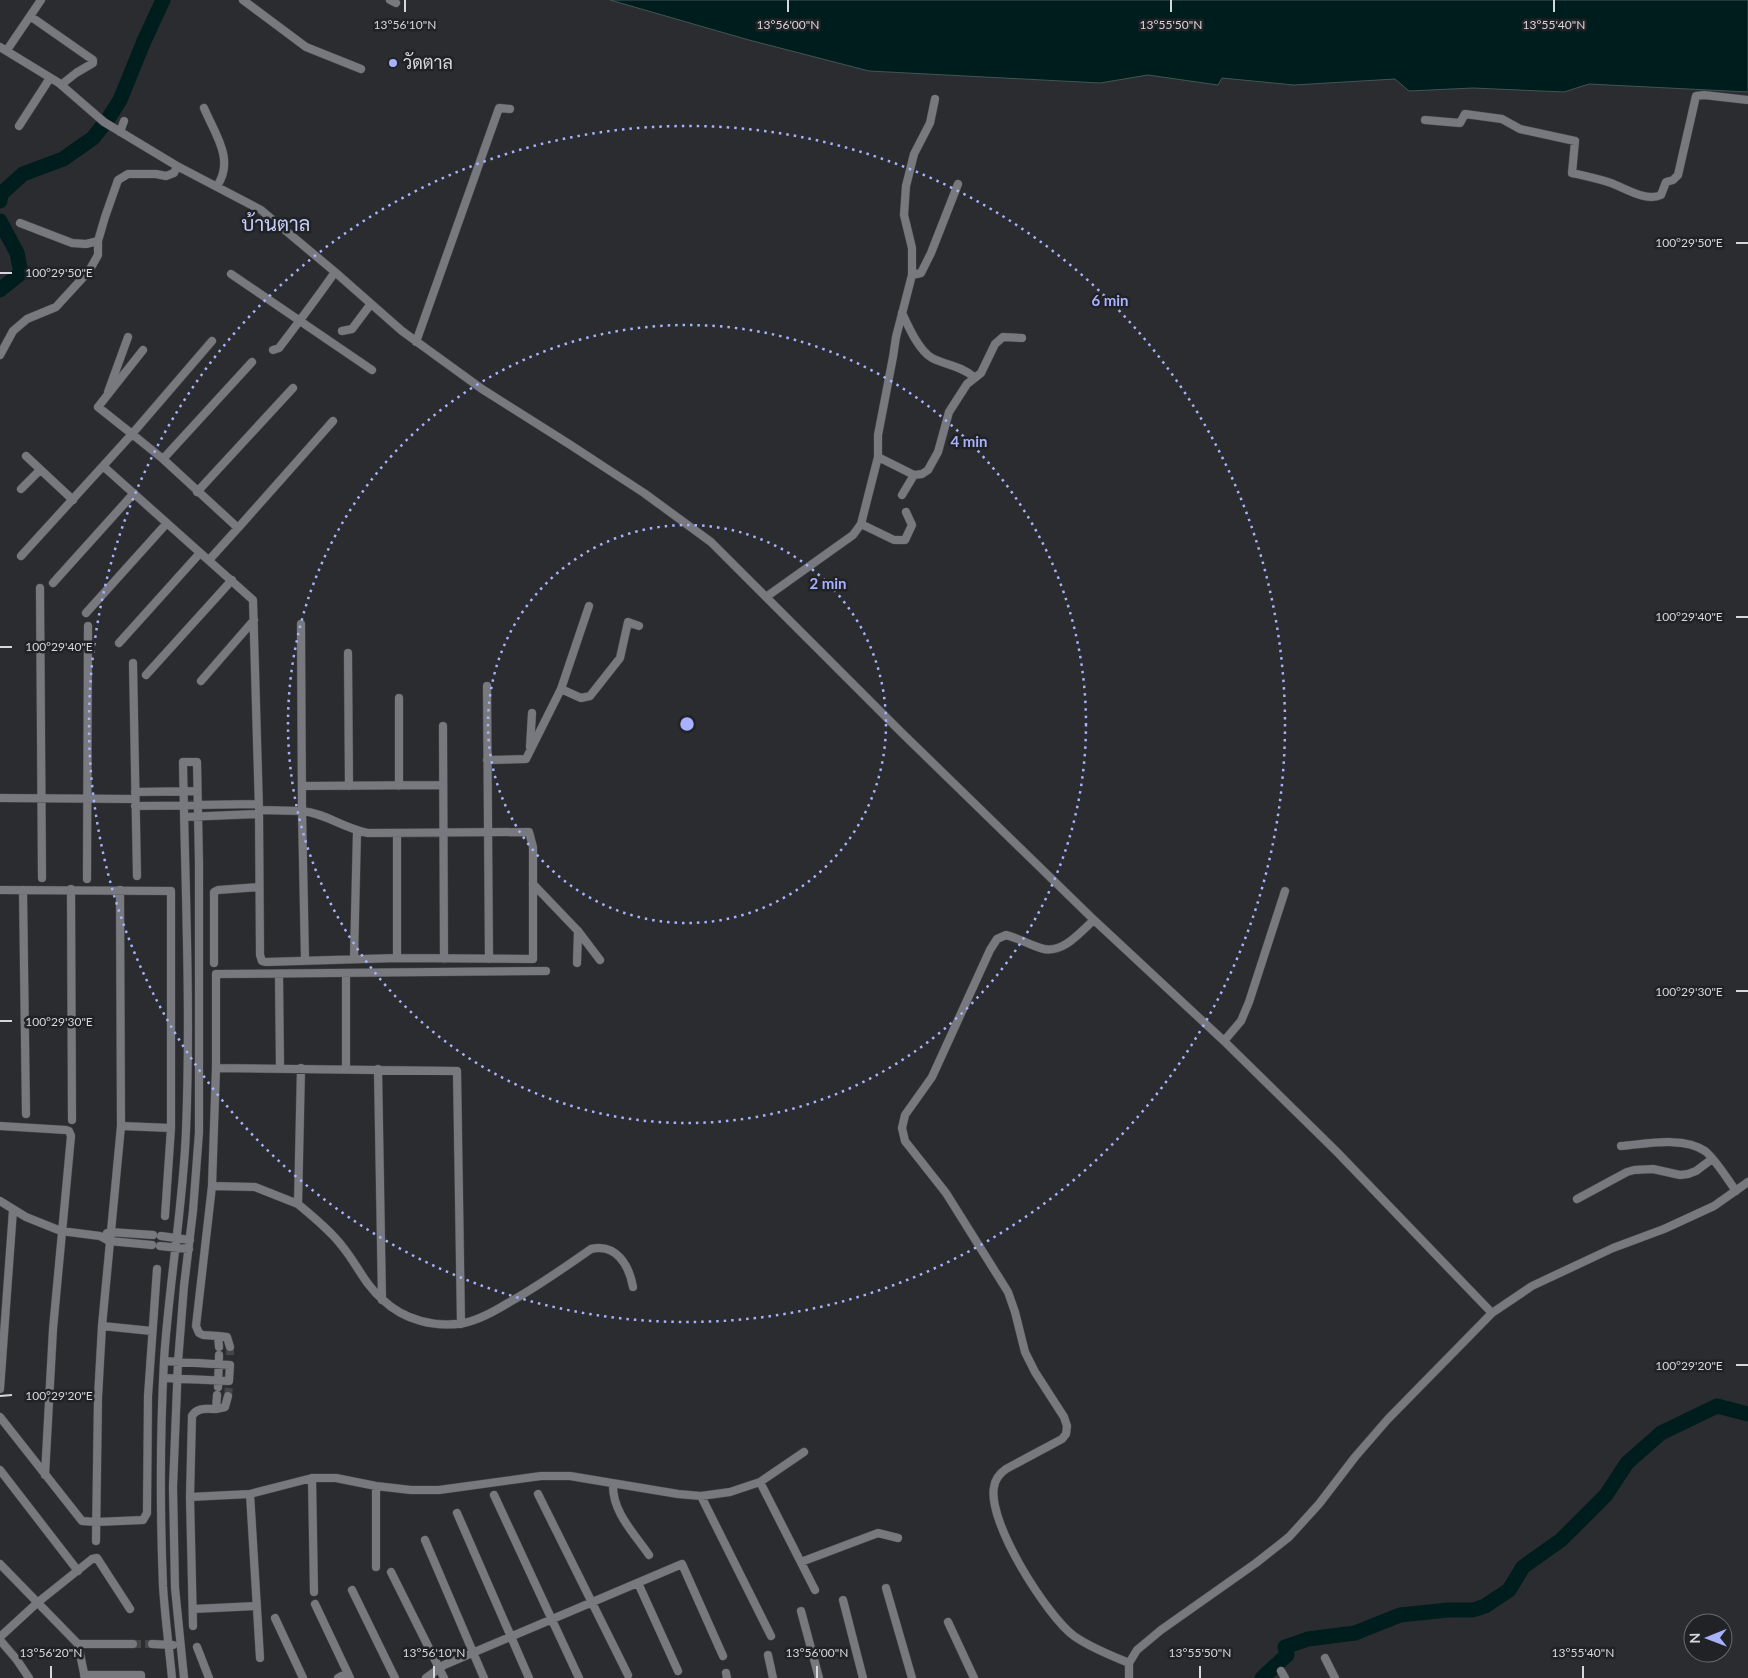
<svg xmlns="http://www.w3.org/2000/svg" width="1748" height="1678" viewBox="0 0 1748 1678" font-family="Lato,Sarabun,sans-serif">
<rect width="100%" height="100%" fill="#2b2c30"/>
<path fill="#001d1e" stroke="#405556" d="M610,0H1748V92L1589,84L1564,92L1473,88L1409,91L1395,79L1294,85L1222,78L1218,85L1148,75L1100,83L869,71L749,40Z"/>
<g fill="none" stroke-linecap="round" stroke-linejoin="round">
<path stroke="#001d1e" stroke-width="15" d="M0,201L1,194L23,174L63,159L93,138L108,119L120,100L144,41L163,0
M0,221L17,253L21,273L0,290
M1262,1678L1287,1655L1285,1647L1308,1639L1355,1633L1400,1615L1448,1610H1473L1485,1606L1509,1590L1523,1567L1561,1540L1606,1495L1627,1463L1661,1433L1717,1406L1748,1414"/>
<path stroke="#45464a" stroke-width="8" stroke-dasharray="8 4" stroke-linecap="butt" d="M230,1347V1355
M228,1396L229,1387
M133,1644H152"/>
<defs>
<path id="street" d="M243,0L306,47L361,69
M390,0L396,3
M30,16L93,60V63L76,73L61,85
M0,47L59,83L104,122L177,166L261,210L335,272L402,331L482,389L569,444L644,493L711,542L901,732L1094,920L1224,1041L1337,1152L1492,1313
M7,50L41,0
M204,108C215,134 235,160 217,186
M1425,120L1460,123L1465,114L1502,119L1520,129L1575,141L1572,173C1585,176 1599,179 1611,183C1625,188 1646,202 1661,195L1666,182L1673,180L1678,175L1696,96L1704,95L1748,100
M19,126L50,78
M120,132L124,121
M20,223L72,243L86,244L98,241
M231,274L372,370
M912,275L921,273L931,253L958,184
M902,313C908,326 919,351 932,358C948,366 959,365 974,377
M342,331L352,329L370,305
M416,342L499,108L510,109
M143,350L98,407L132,434L212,341
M273,350L279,348C298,323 317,298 335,272
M0,355L13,331L27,319L56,307L89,271L98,255V241L105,217L118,180L128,174H156L166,176L174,173L177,166
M108,392L128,337
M26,456L73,500
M878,457L914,475L902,495
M163,459L252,362
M103,466L132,434L163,459L238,528L209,560
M914,475L922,474L928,470L938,452L949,412L967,384L981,373L995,344L1003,337L1022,338
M21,489L40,470
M197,492L293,388
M861,524L894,540H905L912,525L906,512
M238,528L333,421
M21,556L103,466L253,600L259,810L260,955L262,961L266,962L397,958V833
M53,583L134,493
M40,588L42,878
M766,597L853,535L861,524L878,457V435L893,357L896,337L912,275V248L904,215L906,186L914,154L930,123L935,99
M86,613L167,523
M119,643L200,553
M348,653L349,786
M133,663L137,876
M146,675L232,580
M201,681L254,620
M487,686L489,959
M561,689L581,698L590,696L620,658L628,622L639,626
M399,698V786
M443,726L444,959
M530,747L532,713
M487,760L526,759L561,689L589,606
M302,786L443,785
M135,792L197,791
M0,798L135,799
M135,806L258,804
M259,810L302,811L301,624
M185,817L259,814
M87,879L88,626
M533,884L578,931L600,960
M71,889L72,1120
M0,890L171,891V1128L165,1216
M23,890L26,1114
M1094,920C1080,932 1064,953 1044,949C1031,946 1019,938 1006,935L997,939L990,950L932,1077L905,1115L902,1128L905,1141L946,1193L1008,1292L1015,1312L1025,1352L1035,1372L1064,1417L1067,1426L1066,1434L1062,1439L1006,1469C999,1474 995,1479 994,1487C987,1522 1047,1616 1074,1636C1091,1648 1110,1655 1129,1663
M354,959L357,831
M305,960L302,811C325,813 345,829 368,833L529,832L533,847V959L397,958
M214,963V892L218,890L259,887
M577,963L578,931
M346,973V1069
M279,974L280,1068
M1224,1041L1241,1021L1249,1002L1285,891
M216,1068L457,1071L461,1324
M378,1069L382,1300
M0,1126L66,1130L69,1131L71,1136L53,1329L45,1475
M121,1126L171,1128
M1621,1146C1645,1144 1684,1136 1705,1151C1716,1160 1728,1180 1736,1191
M212,1186L255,1187L298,1204L301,1068
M1577,1199L1627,1172L1634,1170L1653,1169L1680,1175L1688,1174L1696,1171L1712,1159
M0,1201L26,1217L61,1231L100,1236L109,1241L152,1245
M298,1204C313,1217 330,1230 342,1246C357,1264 365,1285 383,1300C404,1320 435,1328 464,1323C479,1320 495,1311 508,1303C537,1287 564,1268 591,1249C616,1243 629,1265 633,1287
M107,1233L110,1232L153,1235
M161,1236L190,1240
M160,1246L189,1249
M102,1326L152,1331
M218,1336L203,1335L199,1333L196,1326L212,1186L216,1068V974L546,971
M219,1347L218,1336L227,1337L230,1347
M164,1378L229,1381L230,1365L164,1361
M218,1387L219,1355
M0,1389L13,1210
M217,1395L216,1409L225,1407L228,1396
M216,1409C207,1409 197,1407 192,1416L190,1497L250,1494L312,1478H336L376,1486L411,1490H439L541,1476H570L678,1494L701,1496L730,1492L760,1482L804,1452
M0,1417L82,1521L96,1522L143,1520L147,1513L148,1396L157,1269
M0,1470L78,1571
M312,1478L314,1592
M760,1482L815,1590
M613,1484C612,1512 634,1533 649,1555
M376,1486V1567
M250,1494L260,1658
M538,1494L628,1675
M494,1495L579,1678
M701,1496L771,1636
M190,1497L193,1626
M457,1513L529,1678
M425,1540L484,1678
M96,1541L98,1397L102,1326L121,1126L120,890
M801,1562L878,1533L898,1538
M0,1564L78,1644H133
M391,1572L444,1678
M638,1583L678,1671
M886,1588L912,1678
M352,1590L395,1678
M843,1600L863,1678
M315,1604L350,1678
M193,1609L257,1606
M801,1611L819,1678
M275,1618L303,1678
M948,1622L974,1678
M0,1637L37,1603L92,1559L97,1558L130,1609
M0,1640L17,1660L29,1678
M78,1644L85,1678
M152,1644L173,1645
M197,1647L209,1678
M768,1655L773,1678
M1325,1658L1335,1678
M1281,1671L1285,1678
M726,1673L727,1678
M84,1675H141V1678
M172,1678C169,1647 165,1617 163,1586C160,1511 160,1435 164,1360C169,1283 183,1207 186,1131C191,1008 185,884 183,762H197L199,863V1132L193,1211L184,1286L178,1362L173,1487L175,1588L184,1678
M338,1678L347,1673
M426,1678L444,1665L682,1564L723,1656
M1129,1678V1663L1137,1650L1161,1630L1256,1563L1289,1537L1319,1504L1355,1457L1388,1419L1492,1313L1532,1286L1613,1248L1664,1229L1714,1206L1748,1182"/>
</defs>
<use href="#street" stroke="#46474a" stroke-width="9"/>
<use href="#street" stroke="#78797e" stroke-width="8"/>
</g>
<path fill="none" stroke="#d6d7da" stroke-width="2" d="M405,0V12M788,0V12M1171,0V12M1554,0V12M1736,243H1748M0,273H12M1736,617H1748M0,647H12M1736,991H1748M0,1021H12M1736,1365H1748M0,1396L12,1395M51,1666V1678M434,1666V1678M817,1666V1678M1200,1666V1678M1583,1666V1678"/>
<g fill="none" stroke="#a7b1fc" stroke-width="2.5" stroke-dasharray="2.5 5">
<circle cx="687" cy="724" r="199"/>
<circle cx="687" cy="724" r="399"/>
<circle cx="687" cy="724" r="598"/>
</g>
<circle fill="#a7b1fc" stroke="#212226" stroke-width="2" cx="393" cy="63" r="5"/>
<g text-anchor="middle" stroke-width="5" stroke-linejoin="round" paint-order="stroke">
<g font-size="18" fill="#d6d7da" stroke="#212226" text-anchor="start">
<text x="403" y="69">วัดตาล</text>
</g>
<g font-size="20" fill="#c7cef9" stroke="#212226">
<text x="276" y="231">บ้านตาล</text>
</g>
</g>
<g font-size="12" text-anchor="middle" fill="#d6d7da" stroke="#212226" stroke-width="5" stroke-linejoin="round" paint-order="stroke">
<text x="405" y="29">13°56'10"N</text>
<text x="788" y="29">13°56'00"N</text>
<text x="1171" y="29">13°55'50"N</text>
<text x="1554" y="29">13°55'40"N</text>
<text x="1689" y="247">100°29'50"E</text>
<text x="59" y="277">100°29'50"E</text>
<text x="1689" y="621">100°29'40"E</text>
<text x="59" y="651">100°29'40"E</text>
<text x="1689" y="996">100°29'30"E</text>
<text x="59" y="1026">100°29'30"E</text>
<text x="1689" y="1370">100°29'20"E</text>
<text x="59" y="1400">100°29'20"E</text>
<text x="51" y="1657">13°56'20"N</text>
<text x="434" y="1657">13°56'10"N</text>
<text x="817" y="1657">13°56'00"N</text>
<text x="1200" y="1657">13°55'50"N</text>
<text x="1583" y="1657">13°55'40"N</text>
</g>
<circle cx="687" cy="724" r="8" fill="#a7b1fc" stroke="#212226" stroke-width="2.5"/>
<g font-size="15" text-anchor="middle" font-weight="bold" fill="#a7b1fc" stroke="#212226" stroke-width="5" stroke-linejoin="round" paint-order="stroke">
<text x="1110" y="306">6 min</text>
<text x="969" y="447">4 min</text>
<text x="828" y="589">2 min</text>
</g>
<g transform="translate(1708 1638) rotate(269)"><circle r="24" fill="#212226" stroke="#696a6e"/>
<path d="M0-4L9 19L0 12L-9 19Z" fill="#a7b1fc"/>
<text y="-8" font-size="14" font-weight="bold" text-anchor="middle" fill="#d6d7da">N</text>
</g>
</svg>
